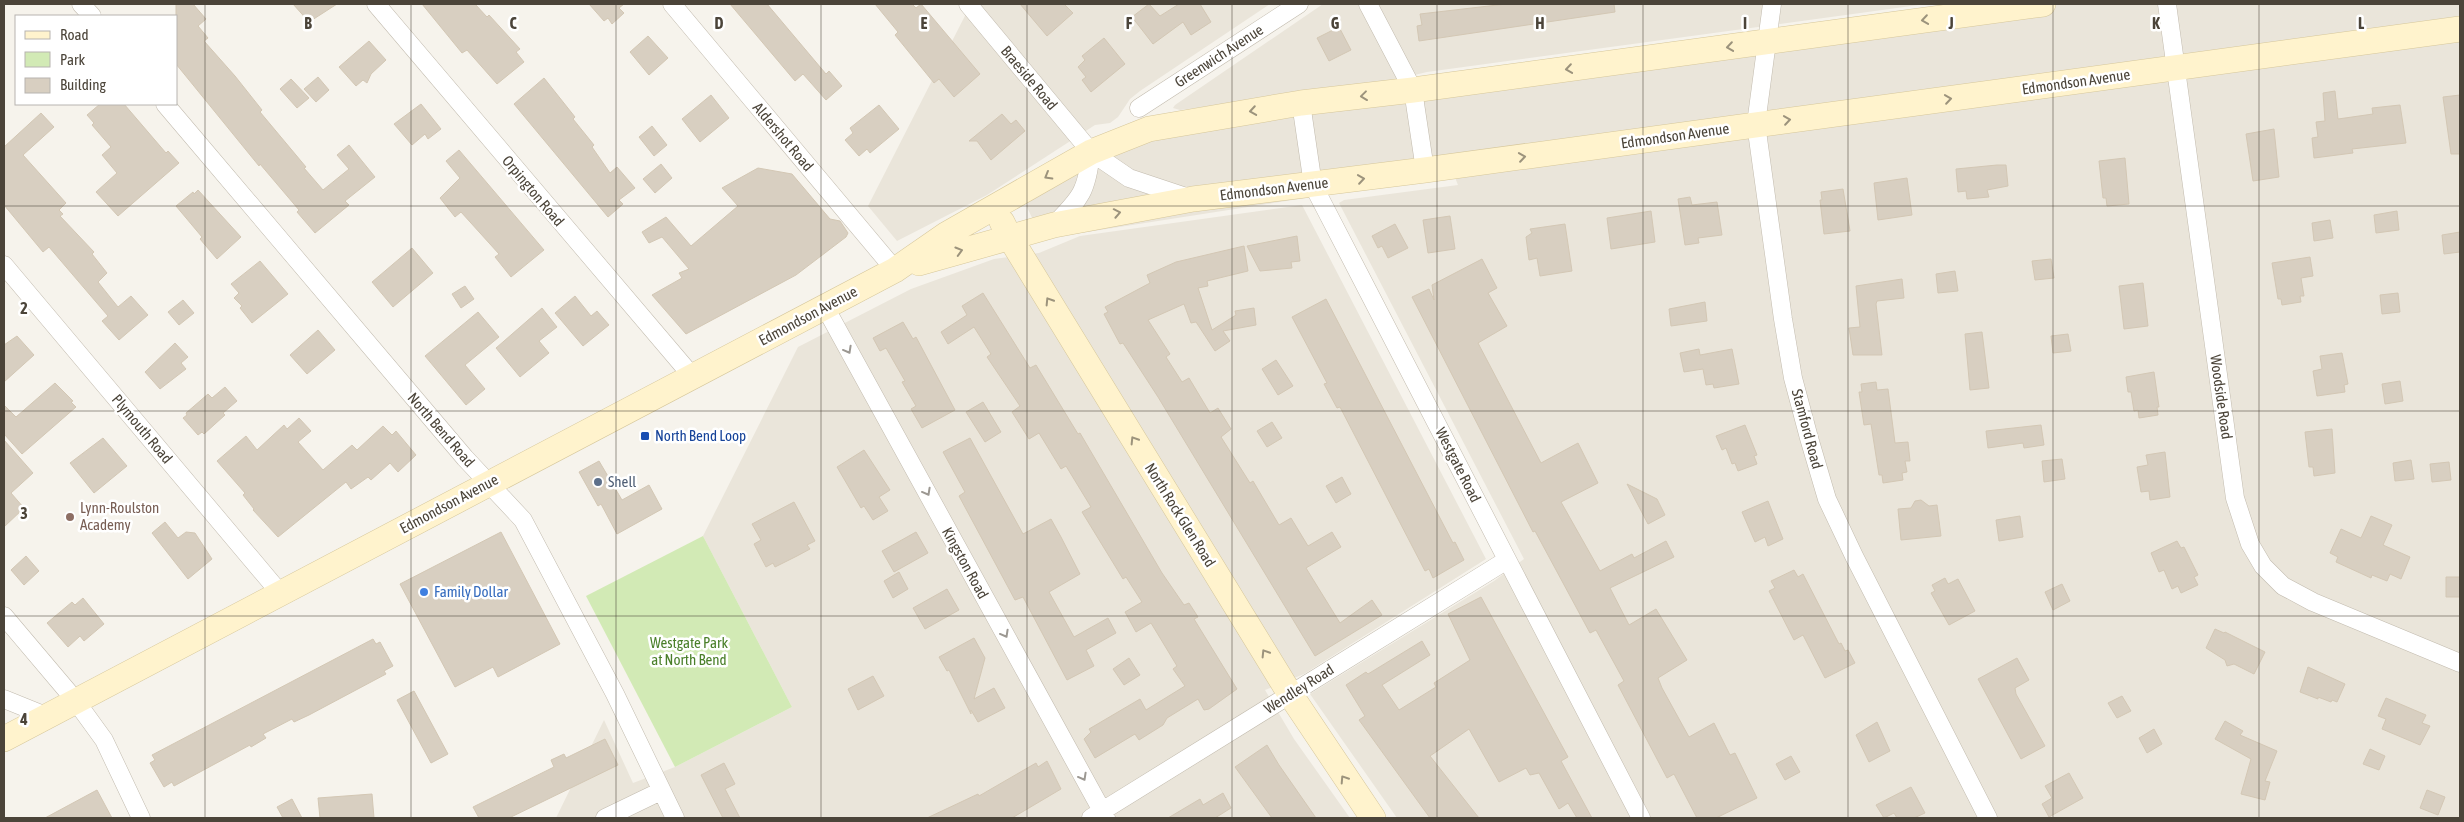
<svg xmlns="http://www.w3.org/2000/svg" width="2464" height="822" viewBox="0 0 2464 822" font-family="'Asap Condensed',sans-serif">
<rect width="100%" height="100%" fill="#f6f3ec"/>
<path fill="#eae5da" d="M971,4H1270L1140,91L1130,99L1118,117L1110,123L1095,125L987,195L897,241L868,206Z
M1323,4H1926L1427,72L1393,80L2025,4H2460V818H1397L1310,694L1494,581L1524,559L1339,203L1344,200L1458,185L1454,175L1042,239L1026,205L1123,128L1220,105L1180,110L1173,108L1175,105Z
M1302,205L1486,559L1304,674L1265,690L1294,739L1350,818H556L604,720L633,783L675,767L792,707L703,536L798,347L911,289L994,259L1039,253L1080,236Z"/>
<path fill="#d2eab5" d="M703,536L792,707L675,767L586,596Z"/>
<path fill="#d8cfc1" stroke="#d3c7b4" d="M176,4H193L206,19L198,26L208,38L204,41L235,76L262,110L260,112L306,167L304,168L323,190L349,169L337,155L349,145L375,177L345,201L349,205L315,233L297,212L299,210L260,164L259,166L176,64Z
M293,4H337L309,22Z
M422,4H475L487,17L489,15L520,49L516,52L524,62L497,84L467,50L462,53Z
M589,4H624L619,8L624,13L612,24L608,18L604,21Z
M730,4H767L826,74L829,71L842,86L826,100L803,74L795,81Z
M875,4H912L916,8L921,4L980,74L954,97L939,79L934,83L895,35L898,32Z
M1020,4H1064L1073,13L1047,36Z
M1149,4L1160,16L1179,4H1200L1211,22L1191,35L1183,22L1153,44L1132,17Z
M1506,4H1614L1615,12L1419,41L1417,26L1422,25L1420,14Z
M1339,27L1351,50L1329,61L1317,38Z
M648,36L668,58L649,75L630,52Z
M1104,38L1125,64L1091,92L1082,80L1086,77L1078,67L1085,60L1082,56Z
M369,41L386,60L371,74L367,83L363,80L356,86L339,67Z
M318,77L329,90L316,102L304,89Z
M544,78L575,117L573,119L594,145L592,147L610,173L617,167L635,188L619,200L623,204L608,217L514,104Z
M291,79L309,98L297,108L280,89Z
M2335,91L2338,119L2373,114L2372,108L2400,105L2406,143L2352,149L2353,153L2314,158L2312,138L2318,137L2316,122L2325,121L2323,93Z
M711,95L729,118L700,142L682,119Z
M2460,95V154H2451L2443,97Z
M100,104H124L166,153L168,151L179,163L118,216L96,192L117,173L102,155L111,147L92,125L94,123L87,115Z
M421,104L441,129L428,139L425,134L412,145L394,124Z
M879,105L899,129L870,153L867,149L859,156L845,140L853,133L850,128Z
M41,113L54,127L23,155L66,203L59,210L63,214L60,216L94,252L92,254L107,273L98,282L118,307L131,296L148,315L119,340L102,321L108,316L49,247L43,252L4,205V147Z
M1002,114L1011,124L1016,120L1025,131L991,160L977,141H969Z
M652,126L667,145L654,156L639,137Z
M2274,129L2279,177L2253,181L2246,134Z
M459,150L544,250L511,277L495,257L499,254L461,212L455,217L440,198L460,178L446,161Z
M2125,158L2129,204L2107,206L2106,198H2103L2099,161Z
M661,164L672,178L655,193L643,179Z
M1997,165H2006L2008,186L1987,190L1989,197L1967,199L1966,191L1958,192L1956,169Z
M758,168L792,174L830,219L840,221L848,233L846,237L796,275L686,334L652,295L682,278L679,273L689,269L662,237L649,243L642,232L666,217L691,246L738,206L722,188Z
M1907,178L1912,215L1878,220L1874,183Z
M1843,189L1850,231L1824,234L1820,200H1822L1821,192Z
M198,190L241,237L217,259L200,239L202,237L176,206L193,192L194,194Z
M1690,197L1692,205L1717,202L1722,235L1698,238L1699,243L1685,245L1678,199Z
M1651,211L1655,242L1611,249L1607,218Z
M2397,211L2399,230L2376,233L2374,215Z
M1450,216L1455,249L1428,253L1423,220Z
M2330,220L2333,238L2314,241L2312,223Z
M1395,224L1408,248L1388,258L1382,246L1378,248L1372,236Z
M1565,224L1572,271L1540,276L1537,258L1529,260L1526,237L1532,233L1530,229Z
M2460,232V252L2444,254L2442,235Z
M1297,236L1300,261L1291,262L1292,268L1260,271L1247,246Z
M1244,246L1248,271L1207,281L1208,286L1198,288L1212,330L1236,315L1235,311L1254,308L1256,325L1223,331L1230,341L1215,351L1196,322L1191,323L1184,304L1148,320L1170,354L1166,357L1182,382L1189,378L1210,413L1218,408L1231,429L1221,437L1250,483L1253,481L1279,525L1291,518L1308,546L1332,532L1341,547L1306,568L1340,623L1372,600L1382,615L1315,656L1158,397L1123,343L1120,344L1104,314L1108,312L1105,307L1150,283L1147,275L1176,262Z
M412,248L433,273L393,307L372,282Z
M2310,257L2313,276L2301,278L2304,296H2300L2301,302L2282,305L2281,299H2278L2272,263Z
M1482,259L1497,288L1488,293L1507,326L1478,343L1541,463L1578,443L1598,483L1561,502L1600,571L1632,554L1634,558L1666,541L1674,557L1610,588L1629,625L1656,609L1687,660L1658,678L1662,688L1689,737L1714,723L1730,755L1735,753L1757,798L1716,818H1697L1674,774L1667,778L1618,685L1624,681L1596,630L1590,633L1535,531L1533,532L1412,297L1429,289L1434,300L1432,285Z
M2051,259L2054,278L2035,280L2032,261Z
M260,261L288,294L252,323L240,308L242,306L234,298L239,293L231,284Z
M1955,271L1958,291L1938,293L1936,274Z
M1902,279L1904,298L1877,301L1876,304L1882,355H1853L1849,328L1860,327L1856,286Z
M2143,283L2148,326L2124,329L2119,286Z
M465,286L474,299L461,308L452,294Z
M983,293L1030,368L1036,365L1078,434L1080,433L1162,573L1184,605L1189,603L1198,617L1194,619L1237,689L1209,709L1204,710L1198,699L1167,718L1163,725L1139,740L1135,734L1095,758L1084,739L1091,732L1089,729L1140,699L1146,710L1185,686L1173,669L1177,666L1151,623L1136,632L1125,612L1142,602L1126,577L1123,579L1082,512L1091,507L1066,466L1061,469L1039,433L1029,439L1012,412L1020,406L987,357L991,354L974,327L948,344L941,332L967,315L962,306Z
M2398,293L2400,312L2382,314L2380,295Z
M575,296L591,316L597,311L609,325L583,346L555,313Z
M1326,299L1453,543L1455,542L1464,560L1433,578L1429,569L1425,571L1340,407L1337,408L1324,384L1327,383L1292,317Z
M183,300L194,313L179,325L168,312Z
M1705,302L1707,321L1671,326L1669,309Z
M542,308L557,327L539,341L549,353L520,377L496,348Z
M478,312L499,337L465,365L485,389L466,405L425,356Z
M903,322L913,339L916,337L955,410L922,428L911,409L916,406L902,382L905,381L886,348L880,351L873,338Z
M318,330L335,350L307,374L290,355Z
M1982,332L1989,388L1970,390L1965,334Z
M2068,334L2071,351L2053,353L2051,336Z
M17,336L34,355L4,382V345Z
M175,343L188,357L181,363L186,369L160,389L145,372Z
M1699,349L1700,355L1732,349L1739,384L1714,388L1713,384L1706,385L1703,369L1684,372L1680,353Z
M2342,353L2348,384L2344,385L2345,392L2317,396L2313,371L2322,369L2320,356Z
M1276,360L1293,386L1278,395L1262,369Z
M2154,372L2159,407H2157L2158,415L2139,418L2138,410L2134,411L2131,392H2128L2126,377Z
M2400,381L2403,401L2385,404L2382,384Z
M1876,382L1877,390L1888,389L1895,443L1908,442L1910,461H1905L1907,472L1902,473L1903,480L1883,483L1882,475H1879L1871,424L1864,425L1859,392H1862L1861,384Z
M55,383L73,401L71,402L76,407L22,454L4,434V405L16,417Z
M225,387L237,401L223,413L225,415L204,434L202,432L198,435L183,418L187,415L186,413L208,394L212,398Z
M983,402L1001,432L985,442L966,412Z
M299,418L311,431L298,442L323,470L352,445L357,450L383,426L392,435L396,431L416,455L398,472L390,463L371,480L368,477L351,489L346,482L278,537L253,510L254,509L243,495L245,493L217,461L246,436L257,450L284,425L287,429Z
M1272,422L1282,438L1267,447L1257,431Z
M1745,425L1757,455L1754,456L1757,464L1738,471L1735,463L1732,464L1726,448L1722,450L1716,436Z
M2041,425L2044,445L2024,448L2023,443L1988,448L1986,431Z
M2332,429L2335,473L2314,476L2313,467H2309L2305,432Z
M103,438L127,466L94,493L70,463Z
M970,438L1023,534L1051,519L1061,537L1080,574L1049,592L1074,637L1108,618L1116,633L1086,650L1094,666L1067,680L1023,597L1015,600L959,496L965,492L943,452Z
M4,440L33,473L11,493L24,508L4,527Z
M864,450L890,490L879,497L888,511L873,520L864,506L861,508L837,467Z
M2165,452L2170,497L2150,500L2149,491L2141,492L2137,467L2148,465L2146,455Z
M2062,459L2065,479L2044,482L2042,461Z
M2411,460L2414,479L2395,481L2393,463Z
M599,461L622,500L649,485L662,509L617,534L601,504L598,506L579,472Z
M2449,462L2451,480L2432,482L2430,464Z
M1342,477L1351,494L1336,503L1326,486Z
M1627,484L1657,499L1665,515L1648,524Z
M1921,500L1929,506L1937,505L1941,536L1901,540L1898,509L1911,508L1915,501Z
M1768,501L1783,539L1768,546L1765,537L1755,542L1742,512Z
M794,502L815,541L807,545L810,549L797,556L775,567L773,563L766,567L754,544L761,540L752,524Z
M2020,516L2023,537L1999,541L1996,520Z
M2371,516L2392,525L2383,545L2410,557L2401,579L2390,574L2387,581L2372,575L2371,578L2336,562L2338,557L2330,553L2341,529L2361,538Z
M165,522L178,538L186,532L195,533L212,559L188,579L152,533Z
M501,532L560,644L498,677L493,667L455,687L400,584Z
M916,532L928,553L894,572L882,551Z
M2177,541L2181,548L2184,547L2198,575L2194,577L2198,585L2181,593L2178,586L2172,589L2164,570L2159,572L2151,553Z
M26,556L39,571L24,585L11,570Z
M1794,570L1798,577L1803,574L1839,644L1841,643L1845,651L1848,650L1855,663L1825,678L1803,635L1794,640L1769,591L1775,588L1771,581Z
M899,572L908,589L893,598L884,581Z
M2446,577H2460V597H2446Z
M1945,578L1948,584L1958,579L1975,611L1949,625L1931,593L1935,591L1932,585Z
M2062,584L2070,601L2053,610L2045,592Z
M947,589L959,610L925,629L913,608Z
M1481,597L1568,757L1561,761L1592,818H1577L1568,803L1559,809L1539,773L1530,775L1526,768L1499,782L1469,729L1430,756L1479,818H1430L1359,720L1365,716L1346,685L1366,672L1368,674L1422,641L1430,655L1382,685L1399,710L1436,687L1434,683L1470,660L1448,614Z
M83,598L104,624L84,641L80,636L68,647L47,623L72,602L75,605Z
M2215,629L2224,633L2225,632L2265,652L2254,674L2234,664L2227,666L2225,660L2206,648Z
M974,638L985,658L974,699L994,688L1005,708L978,722L971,710V714L949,670L947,671L939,657Z
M373,639L376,644L380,642L393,666L384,671L386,674L309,715L294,722L292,719L263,734L266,738L251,747L250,745L174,786L172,782L164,787L150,763L155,760L152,755Z
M1129,658L1140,675L1124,685L1113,669Z
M2017,658L2029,680L2015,688L2016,694L2045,746L2021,759L1978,679Z
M2308,667L2345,684L2337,702L2332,700L2331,702L2318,697V699L2300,692Z
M873,676L884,696L858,710L848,689Z
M414,691L448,754L431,763L397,700Z
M2122,696L2131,711L2117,718L2108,703Z
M2386,698L2426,715L2422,723L2430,726L2420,745L2382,729L2386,719L2378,716Z
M2225,721L2243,731L2240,735L2277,751L2265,781L2270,782L2265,800L2241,794L2251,759L2215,739Z
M1877,722L1890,751L1869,762L1856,735Z
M2154,729L2162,744L2147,753L2139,738Z
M605,739L618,765L509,818H479L473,807L554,767L551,760L564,754L566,758Z
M1267,745L1279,765L1316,818H1272L1235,767Z
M2370,749L2385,756L2379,770L2363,764Z
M1791,756L1800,772L1785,780L1776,764Z
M1047,761L1061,789L1012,818H927L978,794L979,796L1036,763L1038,767Z
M724,763L735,784L725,789L740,818H723L701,775Z
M2069,773L2083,798L2049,817L2042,804L2052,798L2045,786Z
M1911,787L1925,813L1914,818H1897L1894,813L1884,818L1876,805Z
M97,790L112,818H45Z
M2427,790L2445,797L2438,815L2420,808Z
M1223,793L1231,808L1215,818H1168L1200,799L1203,805Z
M372,794L374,818H320L318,798Z
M292,799L302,818H283L277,807Z"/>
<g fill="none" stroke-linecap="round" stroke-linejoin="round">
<defs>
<path id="street" d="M81,4L92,16
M376,4L692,376
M672,4L895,270
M968,4L1091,152L1129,178L1189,198
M1368,4L1413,90L1425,170
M1772,4L1756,124L1783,319L1793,378L1809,438L1827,499L1854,556L1988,818
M2167,4L2235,498L2250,544L2263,566L2283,586L2313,602L2460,663
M1301,103L1313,185L1641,818
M165,104L465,458L523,520L615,694L675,818
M1139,108L1299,4
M1054,225C1081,198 1087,191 1091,152
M4,265L280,593
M825,307L1106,818
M4,616L75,700L104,740L141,818
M4,699L46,716
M605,818L661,791
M1091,818L1507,560"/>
<path id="secondary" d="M1002,222L1009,236L1290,694L1373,818
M919,263L1054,225L1193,199L1425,170L2460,29
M4,739L895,270L947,234L1091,152L1149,129L1301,103L1413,90L2043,4"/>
</defs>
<use href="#street" stroke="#c2bbae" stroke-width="19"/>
<use href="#secondary" stroke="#d6c79b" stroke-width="26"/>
<use href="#street" stroke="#fff" stroke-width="18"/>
<use href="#secondary" stroke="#fff3cd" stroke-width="25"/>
</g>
<defs><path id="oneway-chevron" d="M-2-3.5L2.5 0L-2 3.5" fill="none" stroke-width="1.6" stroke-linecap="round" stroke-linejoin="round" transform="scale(1.25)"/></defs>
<g stroke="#9c937c">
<use href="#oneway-chevron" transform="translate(1925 20) rotate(172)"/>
<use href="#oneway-chevron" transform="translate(1730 47) rotate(172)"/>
<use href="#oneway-chevron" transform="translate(1569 69) rotate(172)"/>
<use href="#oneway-chevron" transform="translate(1364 96) rotate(173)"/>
<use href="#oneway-chevron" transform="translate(1948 99) rotate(-8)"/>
<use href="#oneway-chevron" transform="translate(1253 111) rotate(171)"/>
<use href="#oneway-chevron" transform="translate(1787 120) rotate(-8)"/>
<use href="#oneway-chevron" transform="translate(1522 157) rotate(-8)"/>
<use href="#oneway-chevron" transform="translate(1048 176) rotate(150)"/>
<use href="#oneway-chevron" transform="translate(1361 179) rotate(-8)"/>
<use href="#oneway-chevron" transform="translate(1117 213) rotate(-11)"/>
<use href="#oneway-chevron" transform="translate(959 251) rotate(-16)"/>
<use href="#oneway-chevron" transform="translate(1049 301) rotate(-122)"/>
<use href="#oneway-chevron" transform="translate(1134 440) rotate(-122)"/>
<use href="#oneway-chevron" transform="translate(1265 653) rotate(-122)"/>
<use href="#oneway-chevron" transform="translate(1344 779) rotate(-123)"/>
</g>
<g stroke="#9c9892">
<use href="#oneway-chevron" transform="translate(848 350) rotate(61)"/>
<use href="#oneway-chevron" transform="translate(927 492) rotate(61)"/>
<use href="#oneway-chevron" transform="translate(1005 634) rotate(61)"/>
<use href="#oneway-chevron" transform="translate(1083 777) rotate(61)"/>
</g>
<path fill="none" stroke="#4b4439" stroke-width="1" stroke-opacity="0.55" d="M205,4V818M411,4V818M616,4V818M821,4V818M1027,4V818M1232,4V818M1437,4V818M1643,4V818M1848,4V818M2053,4V818M2259,4V818M4,206H2460M4,411H2460M4,616H2460"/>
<rect fill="#1a4fb4" stroke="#fff" stroke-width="2" x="640" y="431" width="10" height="10" rx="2.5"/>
<circle fill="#5c6f8a" stroke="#fff" stroke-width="2" cx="598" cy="482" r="5"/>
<circle fill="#8d6e63" stroke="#fff" stroke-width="2" cx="70" cy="517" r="5"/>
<circle fill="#3f7fe0" stroke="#fff" stroke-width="2" cx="424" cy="592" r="5"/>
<g text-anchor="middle" stroke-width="5" stroke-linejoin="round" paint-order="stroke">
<g font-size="15" fill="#4b4439" stroke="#fff">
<text transform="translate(1219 56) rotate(-33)" y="5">Greenwich Avenue</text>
<text transform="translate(1029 78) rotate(50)" y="5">Braeside Road</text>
<text transform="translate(2076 82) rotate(-8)" y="5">Edmondson Avenue</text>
<text transform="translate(1675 136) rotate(-8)" y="5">Edmondson Avenue</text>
<text transform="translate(783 137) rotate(50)" y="5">Aldershot Road</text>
<text transform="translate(1274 189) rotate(-7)" y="5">Edmondson Avenue</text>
<text transform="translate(533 191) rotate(50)" y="5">Orpington Road</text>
<text transform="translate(808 316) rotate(-28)" y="5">Edmondson Avenue</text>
<text transform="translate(2221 397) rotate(82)" y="5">Woodside Road</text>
<text transform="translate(142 429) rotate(50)" y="5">Plymouth Road</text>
<text transform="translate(1807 429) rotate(75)" y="5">Stamford Road</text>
<text transform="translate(441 430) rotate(49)" y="5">North Bend Road</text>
<text transform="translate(1458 465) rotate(63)" y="5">Westgate Road</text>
<text transform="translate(449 504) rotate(-28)" y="5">Edmondson Avenue</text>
<text transform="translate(1180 515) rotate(58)" y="5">North Rock Glen Road</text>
<text transform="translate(965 563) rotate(61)" y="5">Kingston Road</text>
<text transform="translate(1299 689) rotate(-32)" y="5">Wendley Road</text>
</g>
<g font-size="15" fill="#164399" stroke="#fff" text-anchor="start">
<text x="655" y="441">North Bend Loop</text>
</g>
<g font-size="15" fill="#4e5e75" stroke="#fff" text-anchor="start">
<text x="608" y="487">Shell</text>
</g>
<g font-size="15" fill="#785e54" stroke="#fff" text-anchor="start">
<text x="80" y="513">Lynn-Roulston<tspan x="80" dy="17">Academy</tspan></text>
</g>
<g font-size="15" fill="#366cbe" stroke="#fff" text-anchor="start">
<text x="434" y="597">Family Dollar</text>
</g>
<g font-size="15" fill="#4a7f2a" stroke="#fff">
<text x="689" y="648">Westgate Park<tspan x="689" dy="17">at North Bend</tspan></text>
</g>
</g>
<g font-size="16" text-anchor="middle" font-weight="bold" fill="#4b4439" stroke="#fff" stroke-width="5" stroke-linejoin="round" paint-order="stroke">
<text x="308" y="29">B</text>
<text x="513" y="29">C</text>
<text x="719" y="29">D</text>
<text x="924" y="29">E</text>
<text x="1129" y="29">F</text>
<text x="1335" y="29">G</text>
<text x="1540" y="29">H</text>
<text x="1745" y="29">I</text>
<text x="1951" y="29">J</text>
<text x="2156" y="29">K</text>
<text x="2361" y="29">L</text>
<text x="24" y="314">2</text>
<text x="24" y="519">3</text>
<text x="24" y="725">4</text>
</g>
<rect width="2464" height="822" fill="none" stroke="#4b4439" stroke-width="10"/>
<rect x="15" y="15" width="162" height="90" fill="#ffffff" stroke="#b7b4b0"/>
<rect x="25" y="31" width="25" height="8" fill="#fff3cd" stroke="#b7b4b0"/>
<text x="60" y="40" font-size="15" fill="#4b4439">Road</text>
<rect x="25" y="52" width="25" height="15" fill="#d2eab5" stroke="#b7b4b0"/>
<text x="60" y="65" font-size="15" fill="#4b4439">Park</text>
<rect x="25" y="78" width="25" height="15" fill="#d8cfc1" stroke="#b7b4b0"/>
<text x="60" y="90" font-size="15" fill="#4b4439">Building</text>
</svg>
